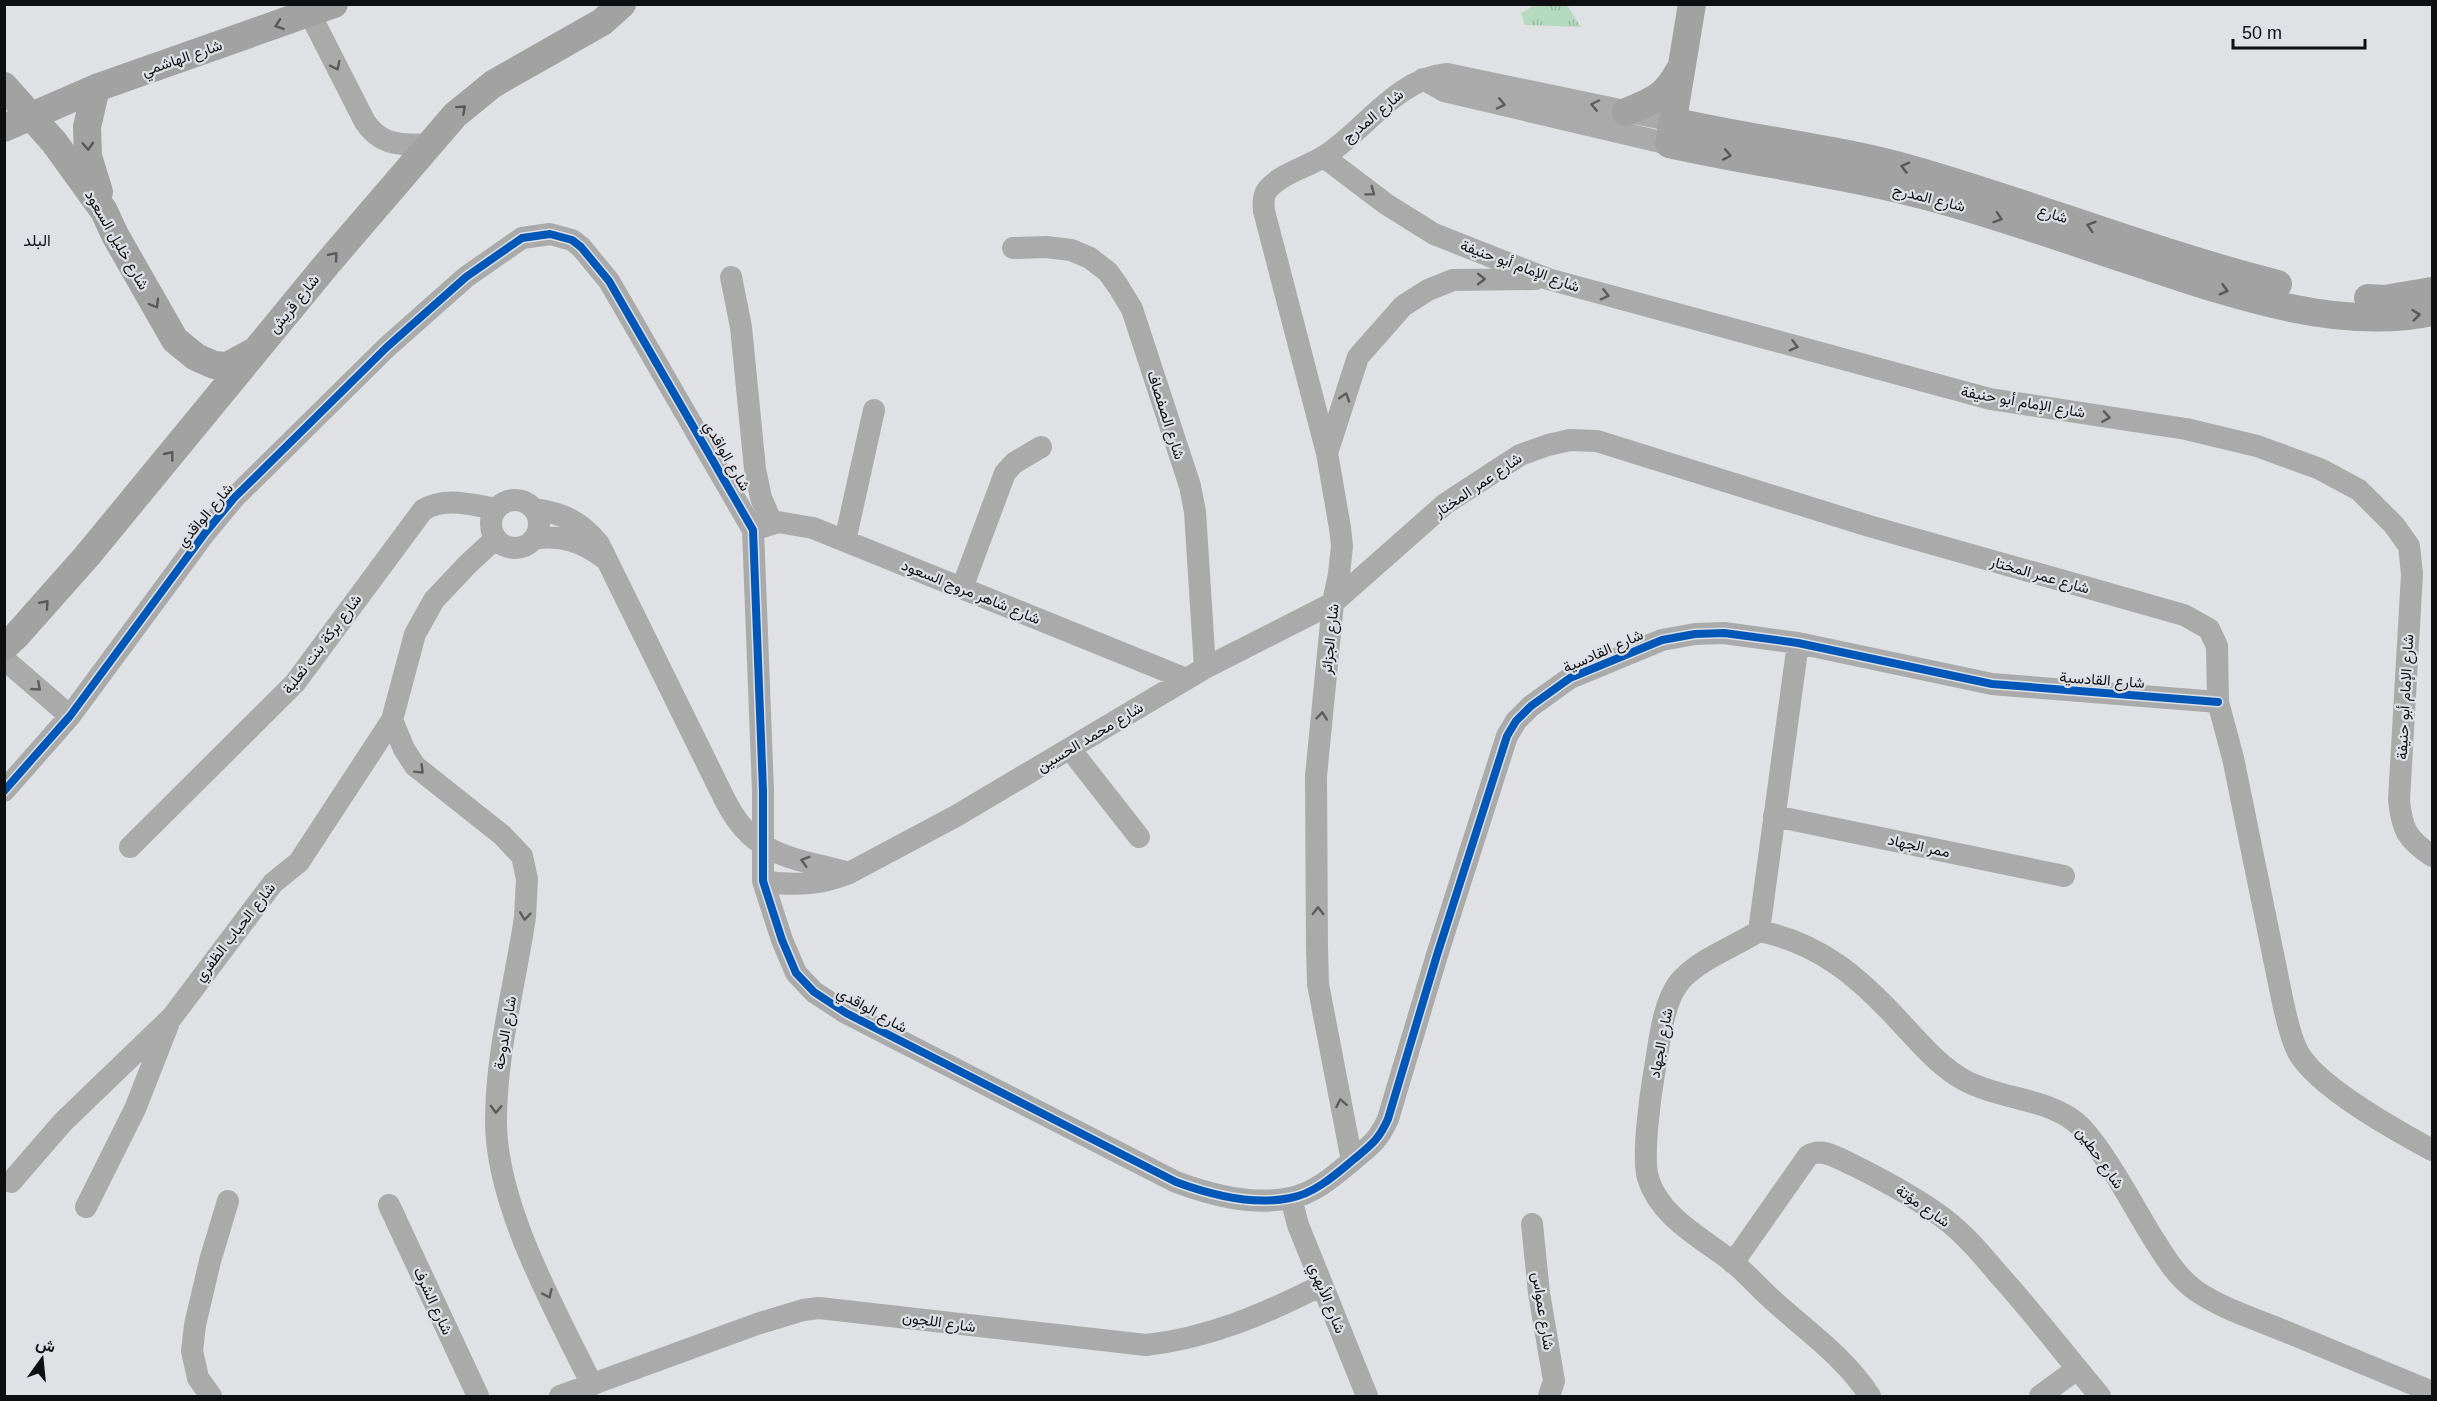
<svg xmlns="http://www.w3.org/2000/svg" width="2437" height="1401" viewBox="0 0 2437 1401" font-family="Helvetica,Vazirmatn,sans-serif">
<defs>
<pattern id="grass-tufts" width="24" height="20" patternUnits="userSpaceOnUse" patternTransform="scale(1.5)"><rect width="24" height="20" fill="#b6dac0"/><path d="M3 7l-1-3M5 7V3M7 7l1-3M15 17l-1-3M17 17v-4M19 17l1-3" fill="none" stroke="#9bbaa4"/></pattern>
</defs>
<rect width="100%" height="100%" fill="#e0e1e4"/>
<path fill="url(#grass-tufts)" d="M1535,5H1567L1581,27L1525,25L1521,13Z"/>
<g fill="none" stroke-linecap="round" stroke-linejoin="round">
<path stroke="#a9aaa9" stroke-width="22" d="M310,14L365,122C382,147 401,144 429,145
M1423,79L1444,91L1669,144
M1324,157L1386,204L1434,234L1548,279L1990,399L2186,429L2257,446L2320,469L2359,490L2394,525L2409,546L2412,574L2399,800C2402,830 2407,839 2432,856
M1013,248L1046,247L1071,250L1090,258L1108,272L1118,286L1132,309L1190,486L1195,512L1205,668
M731,277L741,327L755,469L761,498L772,523
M1327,453L1358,357L1403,306L1428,290L1453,280L1535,279
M491 524a24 24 0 1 1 48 0a24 24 0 1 1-48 0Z
M534,509C562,513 580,521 599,544L725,800C754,858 792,857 849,873
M753,530L778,522L813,528L1186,679
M534,539C561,534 583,542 604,558
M845,541L874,410
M962,588L1005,473L1014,463L1041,447
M4,659L70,716
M392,720L404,749L415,766L502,835L522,856L527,879L525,917C515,985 496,1052 496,1121C496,1206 555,1309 592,1385
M1070,749L1139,837
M4,791L70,716L205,533L234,498L387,347L466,277L522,238L550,234L572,240L581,247L609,281L753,530L763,791V881L782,940L796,973L814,992L846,1013L1176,1182C1211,1195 1252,1206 1290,1198C1314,1194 1335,1175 1353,1160C1371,1145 1378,1141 1388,1119L1437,955L1507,736L1516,721L1531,706L1570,678L1662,640L1695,634L1724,633L1798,643L1992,684L2218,702
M1774,816L2064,876
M130,847L295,683L423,510C446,496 472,505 496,509
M763,881C793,886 820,885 849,873L956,816L1205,668L1333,603L1445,504L1520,455L1548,445L1570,440L1597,441L1869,526L2184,615L2209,629L2217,646L2218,702L2233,758L2283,1003C2287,1019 2290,1037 2298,1052C2317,1087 2397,1131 2432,1150
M1759,931C1820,943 1860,978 1901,1023C1921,1044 1939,1066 1964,1080C2000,1100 2053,1098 2081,1127C2107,1155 2132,1204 2153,1238C2165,1257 2176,1276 2195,1290C2219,1307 2250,1317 2277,1328C2329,1350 2381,1371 2432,1392
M1759,931C1734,947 1702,958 1682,979C1662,1000 1659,1047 1654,1074C1650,1097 1642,1157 1648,1178C1660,1218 1704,1239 1734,1263C1749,1276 1762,1291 1777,1304C1810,1333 1846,1359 1870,1396
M1759,931L1798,643
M1352,1161L1318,984L1317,947L1316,776L1333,603L1339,574L1342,546L1340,528L1327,453L1264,211C1263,203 1263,195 1268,189C1282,173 1305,168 1323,157C1365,131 1395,79 1447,74L1673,121
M11,1182L63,1122L172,1017L273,883L299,862L392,720L415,634L434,600L468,564L495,539
M1291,1198L1298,1225L1367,1396
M389,1205L478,1396
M86,1207L135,1109L168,1025
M1532,1224L1539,1293L1554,1381L1549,1396
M1733,1263L1808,1156C1822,1146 1841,1160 1855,1166C1885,1181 1915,1197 1942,1217C1964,1233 1983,1256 2000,1276C2035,1315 2066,1356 2100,1396
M211,1396L198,1378L192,1351L195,1325L210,1261L228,1201
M560,1396L757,1324L803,1310L819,1308L1146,1345C1209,1338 1265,1314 1322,1285
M2040,1396L2077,1369"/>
<path stroke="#a3a2a3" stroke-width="28" d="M1692,4L1669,144C1759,164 1852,175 1941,200C2005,218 2068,240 2131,261C2223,291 2335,333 2432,312
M4,86L54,142L104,211L115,235L175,340L196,357L214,365L227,366L253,352
M96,88L87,127L88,156L99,192
M1626,112C1653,101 1665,97 1679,71
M1673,121C1753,140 1835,147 1914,170C2036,205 2155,253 2278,284
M4,128L96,88L334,4
M2368,298L2384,299L2432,291
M4,647L16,636L87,556L327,264L455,115L493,84L602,22L622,4"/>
<defs>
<path id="cycleway" d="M4,791L70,716L205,533L234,498L387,347L466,277L522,238L550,234L572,240L581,247L609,281L753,530L763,791V881L782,940L796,973L814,992L846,1013L1176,1182C1211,1195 1252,1206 1290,1198C1314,1194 1335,1175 1353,1160C1371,1145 1378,1141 1388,1119L1437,955L1507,736L1516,721L1531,706L1570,678L1662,640L1695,634L1724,633L1798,643L1992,684L2218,702"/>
</defs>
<use href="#cycleway" stroke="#dee0e6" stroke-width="11"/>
<use href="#cycleway" stroke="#0057b8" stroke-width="8"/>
</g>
<defs><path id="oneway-chevron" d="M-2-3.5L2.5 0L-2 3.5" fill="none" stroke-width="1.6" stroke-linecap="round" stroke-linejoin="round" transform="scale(1.5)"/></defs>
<g stroke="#58585a">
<use href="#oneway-chevron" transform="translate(279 25) rotate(161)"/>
<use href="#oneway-chevron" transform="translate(462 109) rotate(-42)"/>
<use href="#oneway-chevron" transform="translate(88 146) rotate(87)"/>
<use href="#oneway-chevron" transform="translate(1727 155) rotate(11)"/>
<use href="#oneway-chevron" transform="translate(1905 167) rotate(-166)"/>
<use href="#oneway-chevron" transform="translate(1998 218) rotate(18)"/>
<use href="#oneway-chevron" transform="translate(2091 226) rotate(-162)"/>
<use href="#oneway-chevron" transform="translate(334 256) rotate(-50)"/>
<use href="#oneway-chevron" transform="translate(2224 290) rotate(15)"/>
<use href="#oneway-chevron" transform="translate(155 304) rotate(60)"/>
<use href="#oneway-chevron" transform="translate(2416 315) rotate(-6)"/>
<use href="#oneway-chevron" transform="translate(170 455) rotate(-51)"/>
<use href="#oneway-chevron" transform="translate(45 604) rotate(-49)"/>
</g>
<g stroke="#5c5c5d">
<use href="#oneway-chevron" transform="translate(336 66) rotate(63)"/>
<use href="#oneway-chevron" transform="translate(1501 104) rotate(13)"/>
<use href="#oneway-chevron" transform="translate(1595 105) rotate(-168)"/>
<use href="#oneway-chevron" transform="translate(1371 192) rotate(37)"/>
<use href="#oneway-chevron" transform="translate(1481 279)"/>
<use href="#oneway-chevron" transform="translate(1605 295) rotate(15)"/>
<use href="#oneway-chevron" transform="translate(1794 346) rotate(15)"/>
<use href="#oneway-chevron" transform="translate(1345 397) rotate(-72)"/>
<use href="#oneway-chevron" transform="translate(2106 417) rotate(9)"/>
<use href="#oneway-chevron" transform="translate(37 687) rotate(41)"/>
<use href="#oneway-chevron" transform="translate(1322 716) rotate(-84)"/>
<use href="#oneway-chevron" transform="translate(420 770) rotate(45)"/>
<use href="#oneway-chevron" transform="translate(805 861) rotate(-164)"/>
<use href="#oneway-chevron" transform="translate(1318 911) rotate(-90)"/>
<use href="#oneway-chevron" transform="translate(525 916) rotate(97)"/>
<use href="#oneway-chevron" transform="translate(1341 1103) rotate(-101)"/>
<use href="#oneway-chevron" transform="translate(496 1109) rotate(92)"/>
<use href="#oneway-chevron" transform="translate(548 1294) rotate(65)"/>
</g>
<g text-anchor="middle" stroke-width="4.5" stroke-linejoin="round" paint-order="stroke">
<g font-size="15" fill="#0e0f11" stroke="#dee0e6">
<text transform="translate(182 58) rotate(-19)" y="5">شارع الهاشمي</text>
<text transform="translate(1373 116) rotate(-40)" y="5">شارع المدرج</text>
<text transform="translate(1929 198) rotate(14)" y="5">شارع المدرج</text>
<text transform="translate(2053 214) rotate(18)" y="5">شارع</text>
<text transform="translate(117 240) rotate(60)" y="5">شارع خليل السعود</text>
<text transform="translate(1520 266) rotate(20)" y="5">شارع الإمام أبو حنيفة</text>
<text transform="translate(294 304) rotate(-51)" y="5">شارع قريش</text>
<text transform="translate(2023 402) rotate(10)" y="5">شارع الإمام أبو حنيفة</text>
<text transform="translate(1166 415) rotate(72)" y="5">شارع الصفصاف</text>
<text transform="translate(727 456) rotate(60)" y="5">شارع الواقدي</text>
<text transform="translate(1478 485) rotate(-34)" y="5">شارع عمر المختار</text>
<text transform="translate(205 515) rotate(-50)" y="5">شارع الواقدي</text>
<text transform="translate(2040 575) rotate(16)" y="5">شارع عمر المختار</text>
<text transform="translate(971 592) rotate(22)" y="5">شارع شاهر مروح السعود</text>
<text transform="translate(1330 639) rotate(-84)" y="5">شارع الجزائر</text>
<text transform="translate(322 644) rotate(-53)" y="5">شارع بركة بنت ثعلبة</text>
<text transform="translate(1603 651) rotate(-24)" y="5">شارع القادسية</text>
<text transform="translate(2102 680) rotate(4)" y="5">شارع القادسية</text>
<text transform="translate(2405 697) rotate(-87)" y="5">شارع الإمام أبو حنيفة</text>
<text transform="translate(1090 737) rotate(-31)" y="5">شارع محمد الحسين</text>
<text transform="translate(1919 846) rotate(12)" y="5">ممر الجهاد</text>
<text transform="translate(235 932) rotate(-52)" y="5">شارع الحباب الظفري</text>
<text transform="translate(872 1010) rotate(29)" y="5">شارع الواقدي</text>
<text transform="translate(505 1033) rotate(-80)" y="5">شارع الدوحة</text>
<text transform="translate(1661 1043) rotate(-79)" y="5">شارع الجهاد</text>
<text transform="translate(2100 1158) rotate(55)" y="5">شارع حطين</text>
<text transform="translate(1923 1206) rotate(35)" y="5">شارع مؤتة</text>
<text transform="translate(1327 1298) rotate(68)" y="5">شارع الأبهري</text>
<text transform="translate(433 1301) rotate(65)" y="5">شارع الشرف</text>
<text transform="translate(1543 1311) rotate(81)" y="5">شارع عمواس</text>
<text transform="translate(939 1322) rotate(8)" y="5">شارع اللجون</text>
</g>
<g font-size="16" fill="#0e0f11" stroke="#dee0e6">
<text x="37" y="246">البلد</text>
</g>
</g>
<rect width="2437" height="1401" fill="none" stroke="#0e0f11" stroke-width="12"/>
<g transform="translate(42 1359) rotate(15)" stroke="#dee0e6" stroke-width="4.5" paint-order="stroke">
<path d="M0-4.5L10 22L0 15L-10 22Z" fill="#0e0f11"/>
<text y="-9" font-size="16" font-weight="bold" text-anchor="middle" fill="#0e0f11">ش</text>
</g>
<path d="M2233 39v9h132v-9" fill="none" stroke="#0e0f11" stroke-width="3"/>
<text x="2242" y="39" font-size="18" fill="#0e0f11" stroke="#dee0e6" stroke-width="4.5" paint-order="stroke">50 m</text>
</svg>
